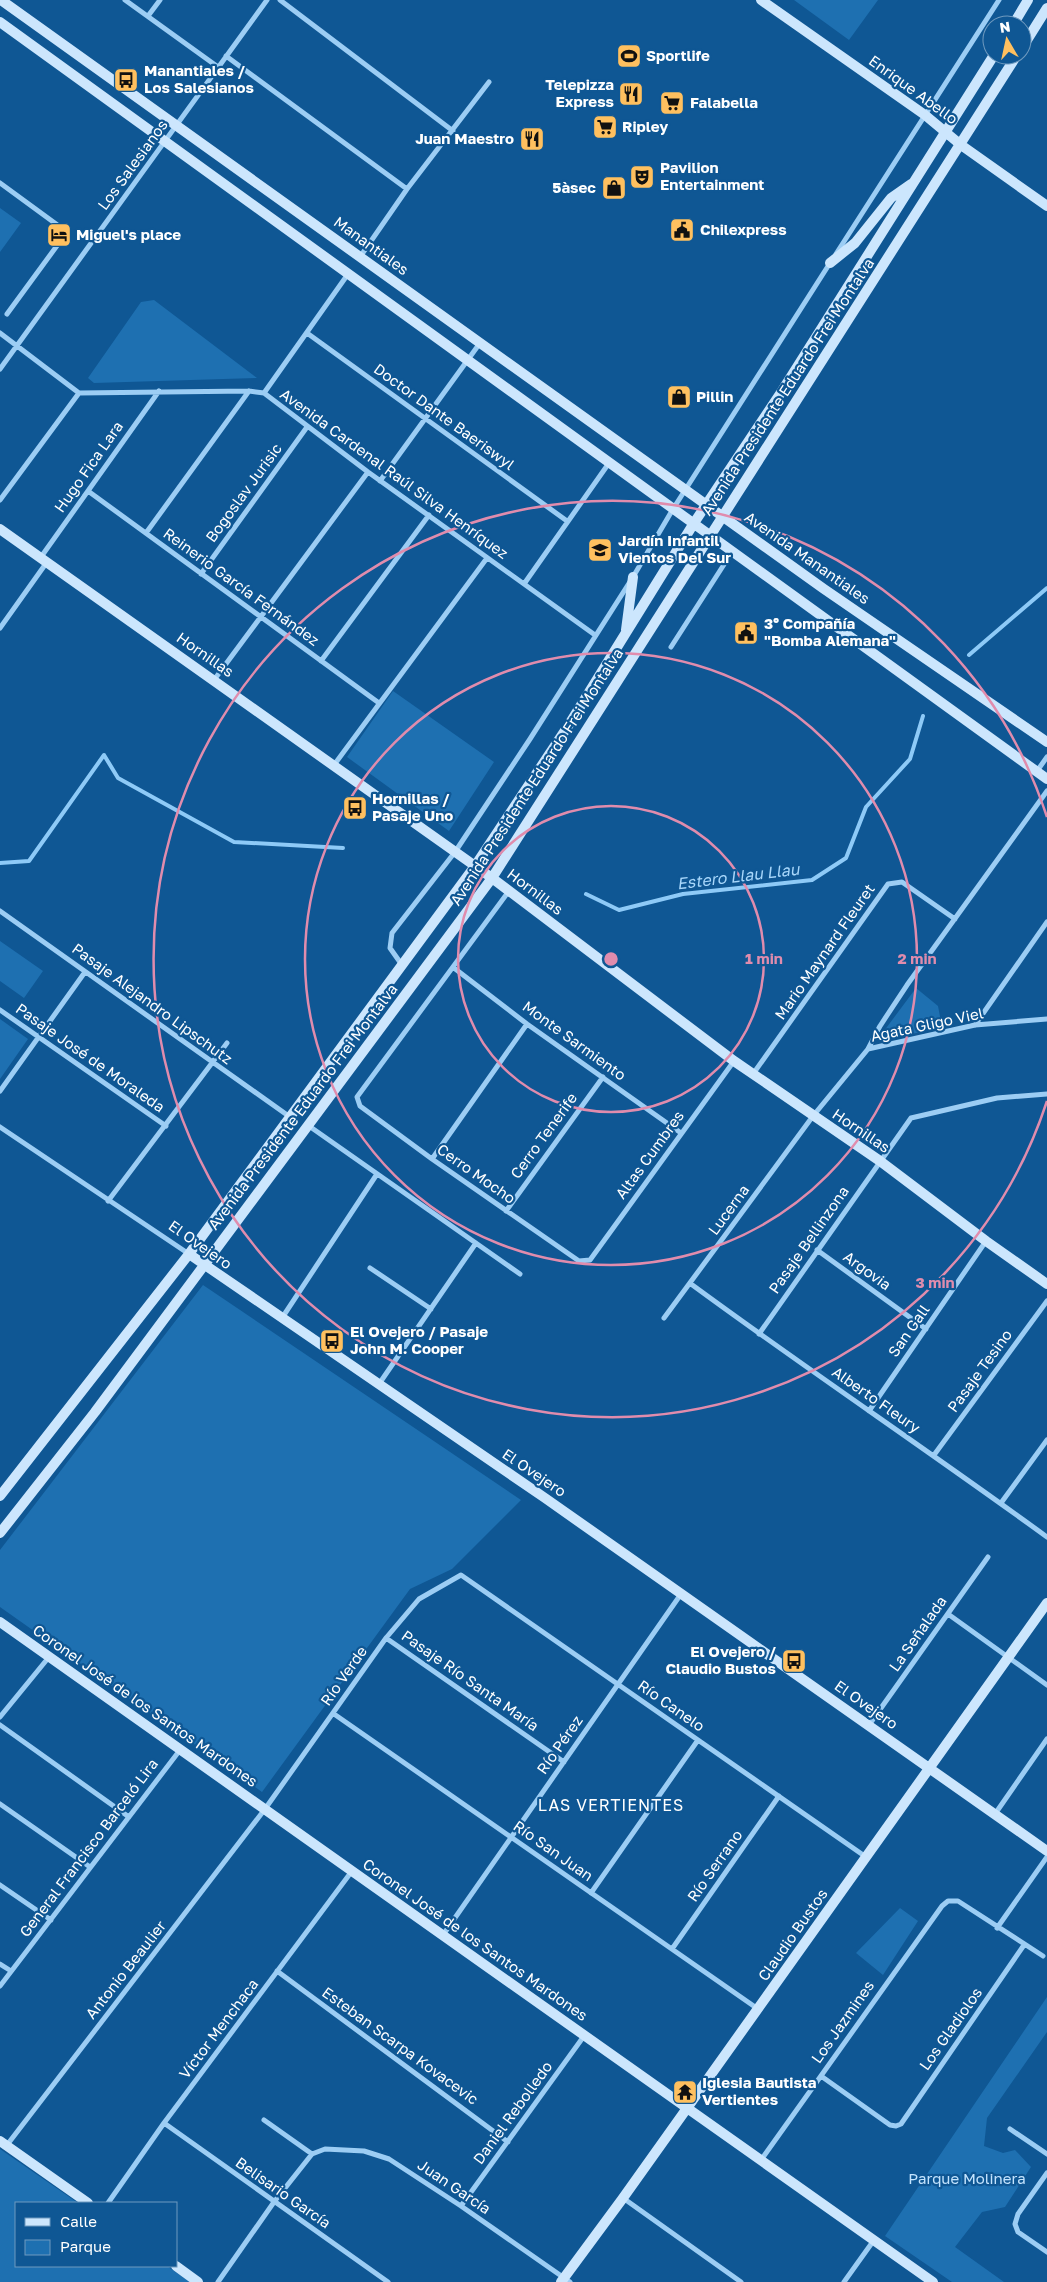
<svg xmlns="http://www.w3.org/2000/svg" width="1047" height="2282" viewBox="0 0 1047 2282" font-family="'Golos Text',sans-serif">
<rect width="100%" height="100%" fill="#0f5794"/>
<path fill="#1e70b1" d="M794,0H878L849,40Z
M0,208L21,223L0,252Z
M154,300L257,378L94,383L88,378L141,302Z
M393,691L494,762L449,831L347,757Z
M0,941L43,971L24,998L0,981Z
M916,988L938,1006L942,1027L886,1040L881,1035Z
M0,1019L28,1039L0,1079Z
M203,1285L521,1500L452,1569L410,1589L262,1792L0,1607V1550Z
M900,1908L918,1921L883,1975L856,1953Z
M1047,1997V2032L987,2118L984,2146L1003,2153L1015,2150L1031,2167L1005,2207L982,2212L955,2247L1004,2282H952L885,2236Z
M0,2149L78,2203H16V2266H167L190,2282H0Z"/>
<g fill="none" stroke-linecap="round" stroke-linejoin="round">
<path stroke="#8ecaf7" stroke-width="4" d="M969,655L1047,588
M0,863L29,861L104,755L118,778L234,842L343,848
M586,894L619,910L683,894L812,880L846,858L866,807L910,759L923,716"/>
<path stroke="#9ccdf4" stroke-width="5" d="M125,0L218,67
M280,0L453,131
M148,16L160,0
M226,56L407,189
M0,183L67,232L7,314
M836,254L999,0
M360,257L407,189L489,82
M0,333L79,393L249,391L264,393L368,472L595,635
M307,333L567,521
M0,369L267,0
M264,393L348,274
M380,481L480,343
M88,491L379,703
M0,500L79,393
M146,533L249,391
M41,557L159,391
M201,574L307,427
M524,584L609,463
M0,628L47,562
M671,647L732,552
M321,661L429,515
M214,680L368,472
M334,765L487,558
M1037,771L1047,757
M509,891L357,1097L360,1106L432,1159L579,1261L590,1260L734,1061
M0,911L290,1117
M402,965L390,948L392,933L455,852L530,739L633,577L673,509L830,263
M454,968L527,1024L681,1133
M0,1010L166,1126
M975,1025L1047,922
M868,1049L880,1026L907,985L1047,791
M753,1074L888,884L902,882L955,919
M0,1091L85,972
M309,1126L520,1274
M0,1127L189,1254
M432,1159L527,1024
M108,1201L227,1043
M506,1211L603,1077
M817,1250L926,1329
M370,1268L431,1309
M691,1284C808,1370 929,1451 1047,1537
M282,1318L377,1174
M664,1318L813,1116L868,1049L975,1025L1047,1019
M759,1334L911,1118L997,1098L1047,1094
M379,1384L476,1243
M869,1411L986,1241
M934,1455L1047,1301
M1001,1503L1047,1440
M948,1614L1047,1685
M386,1638L564,1762
M334,1714L758,2009
M0,1717L49,1657
M0,1725L129,1817
M869,1725L988,1557
M0,1804L90,1867
M995,1814L1047,1739
M0,1885L51,1920
M591,1893L698,1740
M997,1928L1047,1857
M443,1935L681,1594
M672,1949L779,1796
M0,1964L11,1971
M277,1971L508,2142
M0,1986L180,1750
M821,2076L890,2125L896,2126L901,2124L1024,1945
M264,2120L312,2154
M164,2123L388,2282
M1010,2129L1047,2154
M7,2145L265,1809L386,1638L419,1599L461,1575L866,1857
M761,2160L942,1906L948,1901H958L1043,1956
M1047,2173L1018,2214L1015,2224L1018,2232L1047,2252
M623,2198L741,2282
M108,2203L164,2123L352,1871
M461,2206L584,2036
M218,2282L274,2202L312,2154L325,2149L364,2151L389,2159L461,2206L570,2282
M844,2282L874,2240"/>
<path stroke="#cce6fd" stroke-width="10" d="M1,0L824,589L1047,742
M761,0L925,115L961,145L1047,206
M0,22L1047,779
M1013,25L1028,0
M1022,48L1047,8
M830,263L855,243L891,198L911,184
M0,529L492,878L734,1061L880,1161L986,1241L1047,1284
M626,630L633,577
M189,1254L545,1498L1047,1851
M0,1496L189,1254L475,866L570,723L694,523L782,391L994,55
M0,1533L95,1412L492,878L1017,55
M0,1622L933,2282
M0,2141L88,2203
M176,2266L198,2282
M561,2282L623,2198L1047,1603"/>
</g>
<g fill="none" stroke="#e08cad" stroke-width="2.5">
<circle cx="611" cy="959" r="153"/>
<circle cx="611" cy="959" r="306"/>
<path d="M1047 1101A458 458 0 1 1 1047 817"/>
</g>
<defs>
<symbol id="stadium-square" viewBox="-11 -11 22 22"><rect x="-9" y="-9" width="18" height="18" rx="4" fill="#ffc05f" stroke="#0f5794"/><path d="M0-5a6.5 5 0 1 0 0 10a6.5 5 0 1 0 0-10ZM-3.5-1.8h7v3.6h-7Z" fill="#111"/></symbol>
<symbol id="bus-square" viewBox="-11 -11 22 22"><rect x="-9" y="-9" width="18" height="18" rx="4" fill="#ffc05f" stroke="#0f5794"/><path d="M-5-6H5V4H4V6H2V4H-2V6H-4V4H-5ZM-3.5-4V0h7V-4ZM-3.5 1.2v1.5H-2V1.2ZM2 1.2v1.5H3.5V1.2Z" fill="#111"/></symbol>
<symbol id="restaurant-square" viewBox="-11 -11 22 22"><rect x="-9" y="-9" width="18" height="18" rx="4" fill="#ffc05f" stroke="#0f5794"/><path d="M-5-6h1v4h1v-4h1v4h1v-4h1v5L-1.5 .5V6h-2V.5L-5-1ZM5-6V6H3V1.5H1.5Q1.5-4 5-6Z" fill="#111"/></symbol>
<symbol id="supermarket-square" viewBox="-11 -11 22 22"><rect x="-9" y="-9" width="18" height="18" rx="4" fill="#ffc05f" stroke="#0f5794"/><path d="M-6-5.5h2.5l.6 2H6L4.5 2H-2.5L-4.4-4H-6ZM-1.5 3.2a1.3 1.3 0 1 0 .1 0ZM3 3.2a1.3 1.3 0 1 0 .1 0Z" fill="#111"/></symbol>
<symbol id="theatre-square" viewBox="-11 -11 22 22"><rect x="-9" y="-9" width="18" height="18" rx="4" fill="#ffc05f" stroke="#0f5794"/><path d="M-5-5.5Q0-4 5-5.5V0Q5 5 0 6Q-5 5-5 0ZM-3.3-2.5H-1v1.5H-3.3ZM1-2.5H3.3v1.5H1ZM-2.8 1Q0 5.5 2.8 1Z" fill="#111"/></symbol>
<symbol id="shop-square" viewBox="-11 -11 22 22"><rect x="-9" y="-9" width="18" height="18" rx="4" fill="#ffc05f" stroke="#0f5794"/><path d="M-5-2.5h2.3a2.7 3.5 0 0 1 5.4 0H5L5.5 6h-11ZM-1.5-2.5h3a1.5 2.3 0 0 0-3 0Z" fill="#111"/></symbol>
<symbol id="civic-square" viewBox="-11 -11 22 22"><rect x="-9" y="-9" width="18" height="18" rx="4" fill="#ffc05f" stroke="#0f5794"/><path d="M-.6-6.5H3V-4.5H.6V-3L4-1V1h2V6H-6V1h2V-1L-.6-3ZM-1.2 2.5V6h2.4V2.5Z" fill="#111"/></symbol>
<symbol id="hotel-square" viewBox="-11 -11 22 22"><rect x="-9" y="-9" width="18" height="18" rx="4" fill="#ffc05f" stroke="#0f5794"/><path d="M-6-4.5h1.5V1H6V5H4.5V3h-9V5H-6ZM-4 0a1.8 1.8 0 1 1 3.6 0ZM.5 0V-2.5h3Q6-2.5 6 0Z" fill="#111"/></symbol>
<symbol id="school-square" viewBox="-11 -11 22 22"><rect x="-9" y="-9" width="18" height="18" rx="4" fill="#ffc05f" stroke="#0f5794"/><path d="M0-5L7-2L0 1L-7-2ZM-4 1L0 2.5L4 1V4Q0 6-4 4Z" fill="#111"/></symbol>
<symbol id="temple-square" viewBox="-11 -11 22 22"><rect x="-9" y="-9" width="18" height="18" rx="4" fill="#ffc05f" stroke="#0f5794"/><path d="M0-6L5-2H3V0L6.5 2.5H4V6H1.5V3h-3V6H-4V2.5H-6.5L-3 0V-2H-5Z" fill="#111"/></symbol>
</defs>
<g fill-rule="evenodd">
<use href="#stadium-square" x="615" y="42" width="28" height="28"/>
<use href="#bus-square" x="112" y="66" width="28" height="28"/>
<use href="#restaurant-square" x="617" y="80" width="28" height="28"/>
<use href="#supermarket-square" x="658" y="89" width="28" height="28"/>
<use href="#supermarket-square" x="591" y="113" width="28" height="28"/>
<use href="#restaurant-square" x="518" y="125" width="28" height="28"/>
<use href="#theatre-square" x="628" y="163" width="28" height="28"/>
<use href="#shop-square" x="600" y="174" width="28" height="28"/>
<use href="#civic-square" x="668" y="216" width="28" height="28"/>
<use href="#hotel-square" x="45" y="221" width="28" height="28"/>
<use href="#shop-square" x="665" y="383" width="28" height="28"/>
<use href="#school-square" x="586" y="536" width="28" height="28"/>
<use href="#civic-square" x="732" y="619" width="28" height="28"/>
<use href="#bus-square" x="341" y="794" width="28" height="28"/>
<use href="#bus-square" x="318" y="1327" width="28" height="28"/>
<use href="#bus-square" x="780" y="1647" width="28" height="28"/>
<use href="#temple-square" x="671" y="2078" width="28" height="28"/>
</g>
<g text-anchor="middle" stroke-width="4.5" stroke-linejoin="round" paint-order="stroke">
<g font-size="15" font-weight="bold" fill="#fff" stroke="#0f5794" text-anchor="start">
<text x="646" y="61">Sportlife</text>
<text x="144" y="76">Manantiales /<tspan x="144" dy="17">Los Salesianos</tspan></text>
<text x="614" y="90" text-anchor="end">Telepizza<tspan x="614" dy="17">Express</tspan></text>
<text x="690" y="108">Falabella</text>
<text x="622" y="132">Ripley</text>
<text x="514" y="144" text-anchor="end">Juan Maestro</text>
<text x="660" y="173">Pavilion<tspan x="660" dy="17">Entertainment</tspan></text>
<text x="596" y="193" text-anchor="end">5àsec</text>
<text x="700" y="235">Chilexpress</text>
<text x="76" y="240">Miguel's place</text>
<text x="696" y="402">Pillin</text>
<text x="618" y="546">Jardín Infantil<tspan x="618" dy="17">Vientos Del Sur</tspan></text>
<text x="764" y="629">3º Compañía<tspan x="764" dy="17">"Bomba Alemana"</tspan></text>
<text x="372" y="804">Hornillas /<tspan x="372" dy="17">Pasaje Uno</tspan></text>
<text x="350" y="1337">El Ovejero / Pasaje<tspan x="350" dy="17">John M. Cooper</tspan></text>
<text x="776" y="1657" text-anchor="end">El Ovejero /<tspan x="776" dy="17">Claudio Bustos</tspan></text>
<text x="702" y="2088">Iglesia Bautista<tspan x="702" dy="17">Vertientes</tspan></text>
</g>
<g font-size="15" fill="#fff" stroke="#0f5794">
<text transform="translate(913 90) rotate(36)" y="5">Enrique Abello</text>
<text transform="translate(133 165) rotate(-54)" y="5">Los Salesianos</text>
<text transform="translate(371 246) rotate(36)" y="5">Manantiales</text>
<text transform="translate(788 387) rotate(-57)" y="5">Avenida Presidente Eduardo Frei Montalva</text>
<text transform="translate(444 417) rotate(36)" y="5">Doctor Dante Baeriswyl</text>
<text transform="translate(89 467) rotate(-55)" y="5">Hugo Fica Lara</text>
<text transform="translate(394 474) rotate(36)" y="5">Avenida Cardenal Raúl Silva Henríquez</text>
<text transform="translate(244 493) rotate(-54)" y="5">Bogoslav Jurisic</text>
<text transform="translate(807 558) rotate(35)" y="5">Avenida Manantiales</text>
<text transform="translate(241 587) rotate(36)" y="5">Reinerio García Fernández</text>
<text transform="translate(205 655) rotate(35)" y="5">Hornillas</text>
<text transform="translate(537 777) rotate(-57)" y="5">Avenida Presidente Eduardo Frei Montalva</text>
<text transform="translate(535 892) rotate(37)" y="5">Hornillas</text>
<text transform="translate(825 952) rotate(-55)" y="5">Mario Maynard Fleuret</text>
<text transform="translate(152 1004) rotate(36)" y="5">Pasaje Alejandro Lipschutz</text>
<text transform="translate(927 1025) rotate(-12)" y="5">Agata Gligo Viel</text>
<text transform="translate(574 1041) rotate(36)" y="5">Monte Sarmiento</text>
<text transform="translate(90 1058) rotate(35)" y="5">Pasaje José de Moraleda</text>
<text transform="translate(303 1107) rotate(-53)" y="5">Avenida Presidente Eduardo Frei Montalva</text>
<text transform="translate(861 1131) rotate(34)" y="5">Hornillas</text>
<text transform="translate(544 1136) rotate(-54)" y="5">Cerro Tenerife</text>
<text transform="translate(650 1155) rotate(-54)" y="5">Altas Cumbres</text>
<text transform="translate(476 1174) rotate(35)" y="5">Cerro Mocho</text>
<text transform="translate(729 1210) rotate(-54)" y="5">Lucerna</text>
<text transform="translate(809 1240) rotate(-55)" y="5">Pasaje Bellinzona</text>
<text transform="translate(200 1245) rotate(35)" y="5">El Ovejero</text>
<text transform="translate(867 1271) rotate(36)" y="5">Argovia</text>
<text transform="translate(909 1331) rotate(-55)" y="5">San Gall</text>
<text transform="translate(980 1371) rotate(-54)" y="5">Pasaje Tesino</text>
<text transform="translate(876 1400) rotate(35)" y="5">Alberto Fleury</text>
<text transform="translate(534 1473) rotate(34)" y="5">El Ovejero</text>
<text transform="translate(918 1634) rotate(-55)" y="5">La Señalada</text>
<text transform="translate(344 1676) rotate(-55)" y="5">Río Verde</text>
<text transform="translate(470 1681) rotate(35)" y="5">Pasaje Río Santa María</text>
<text transform="translate(866 1705) rotate(35)" y="5">El Ovejero</text>
<text transform="translate(145 1706) rotate(35)" y="5">Coronel José de los Santos Mardones</text>
<text transform="translate(671 1706) rotate(35)" y="5">Río Canelo</text>
<text transform="translate(560 1745) rotate(-55)" y="5">Río Pérez</text>
<text transform="translate(89 1848) rotate(-53)" y="5">General Francisco Barceló Lira</text>
<text transform="translate(553 1851) rotate(35)" y="5">Río San Juan</text>
<text transform="translate(715 1866) rotate(-55)" y="5">Río Serrano</text>
<text transform="translate(793 1935) rotate(-55)" y="5">Claudio Bustos</text>
<text transform="translate(475 1940) rotate(35)" y="5">Coronel José de los Santos Mardones</text>
<text transform="translate(126 1970) rotate(-52)" y="5">Antonio Beaulier</text>
<text transform="translate(843 2022) rotate(-55)" y="5">Los Jazmines</text>
<text transform="translate(219 2029) rotate(-53)" y="5">Víctor Menchaca</text>
<text transform="translate(951 2029) rotate(-55)" y="5">Los Gladiolos</text>
<text transform="translate(400 2046) rotate(36)" y="5">Esteban Scarpa Kovacevic</text>
<text transform="translate(513 2113) rotate(-54)" y="5">Daniel Rebolledo</text>
<text transform="translate(454 2187) rotate(34)" y="5">Juan García</text>
<text transform="translate(283 2193) rotate(35)" y="5">Belisario García</text>
</g>
<g font-size="15" fill="#c4e4fe" stroke="#0f5794">
<text x="967" y="2184">Parque Molinera</text>
</g>
<g font-size="16" font-style="italic" fill="#a8d7fb" stroke="#0f5794">
<text transform="translate(738 876) rotate(-7)" y="6">Estero Llau Llau</text>
</g>
<g font-size="16" letter-spacing="1" fill="#fff" stroke="#0f5794">
<text x="611" y="1811">LAS VERTIENTES</text>
</g>
</g>
<circle cx="611" cy="959" r="8" fill="#e08cad" stroke="#0f5794" stroke-width="2.5"/>
<g font-size="15" text-anchor="middle" font-weight="bold" fill="#e08cad" stroke="#0f5794" stroke-width="4.5" stroke-linejoin="round" paint-order="stroke">
<text x="764" y="964">1 min</text>
<text x="917" y="964">2 min</text>
<text x="935" y="1288">3 min</text>
</g>
<rect x="15" y="2202" width="162" height="65" fill="#0f5794" stroke="#6f9abf"/>
<rect x="25" y="2218" width="25" height="8" fill="#cce6fd" stroke="#6f9abf"/>
<text x="60" y="2227" font-size="15" fill="#ffffff">Calle</text>
<rect x="25" y="2240" width="25" height="15" fill="#1e70b1" stroke="#6f9abf"/>
<text x="60" y="2252" font-size="15" fill="#ffffff">Parque</text>
<g transform="translate(1007 40) rotate(351)"><circle r="24" fill="#0f5794" stroke="#6f9abf"/>
<path d="M0-4L9 19L0 12L-9 19Z" fill="#ffc05f"/>
<text y="-8" font-size="14" font-weight="bold" text-anchor="middle" fill="#ffffff">N</text>
</g>
</svg>
